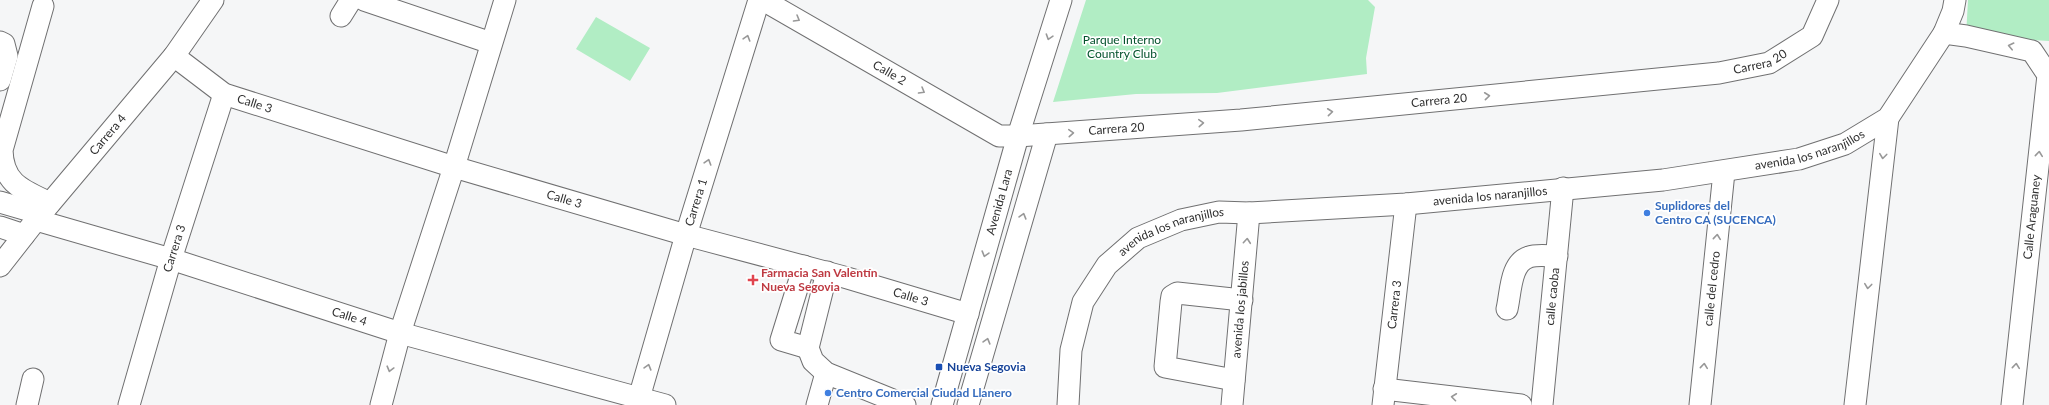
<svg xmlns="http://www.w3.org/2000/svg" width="2049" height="405" viewBox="0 0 2049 405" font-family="Lato,sans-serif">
<rect width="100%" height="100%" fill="#f5f6f7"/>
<path fill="#b1edc4" d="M1086,0H1368L1375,7L1366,58L1367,74L1217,93L1136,94L1053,102Z
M1968,0H2049V41L1966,36Z
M596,17L650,48L630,81L576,49Z"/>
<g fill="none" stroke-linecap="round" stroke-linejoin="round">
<defs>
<g id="minor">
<path d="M364,0L491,43"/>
<path id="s1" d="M763,0L999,136H1018L1241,120L1719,73L1769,63L1812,36L1828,0"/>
<path d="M43,6L2,150C3,184 23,190 50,203"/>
<path d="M341,16L351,0"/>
<path d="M1944,33L1966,36L2032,51L2048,75L2012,405"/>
<path d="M0,42L4,44L7,56L0,80"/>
<path id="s2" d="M174,56L224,94L454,167L686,235L844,277L968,314"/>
<path d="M0,202L41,214"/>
<path id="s3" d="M36,220L171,259L400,333L665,405"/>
<path d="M0,227L24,235"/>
<path id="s4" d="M0,266L36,220L174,56L213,0"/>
<path d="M804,266L781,340L808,348"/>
<path d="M827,272L808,348L813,361L826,373L905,405"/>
<path d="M1507,309C1511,292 1510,263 1529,257C1537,254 1549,256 1557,256"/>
<path d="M1234,380L1165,367L1171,302L1172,296L1177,293L1242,300"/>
<path d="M1384,389L1521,405"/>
<path d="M27,405L33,379"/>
<path id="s5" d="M129,405L171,259L224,94"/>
<path d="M381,405L400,333L454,167L505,0"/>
<path id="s6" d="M637,405L686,235L759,0"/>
<path d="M817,405L826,373"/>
<path id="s7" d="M942,405L1018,136L1061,0"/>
<path d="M968,405L1047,134"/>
<path id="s8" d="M1068,405L1071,350L1083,302L1107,265L1138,238L1181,220L1219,212L1249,213L1406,204L1663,180L1799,159L1845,144L1888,118L1944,33L1953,11L1955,0"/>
<path id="s9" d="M1232,405L1249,213"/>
<path id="s10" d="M1383,405L1406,204"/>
<path id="s11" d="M1542,405L1563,188"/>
<path id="s12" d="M1700,405L1724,172"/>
<path d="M1855,405L1888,118"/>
</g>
</defs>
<use href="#minor" stroke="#707071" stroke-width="23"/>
<use href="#minor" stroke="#fff" stroke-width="21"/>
</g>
<defs><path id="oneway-chevron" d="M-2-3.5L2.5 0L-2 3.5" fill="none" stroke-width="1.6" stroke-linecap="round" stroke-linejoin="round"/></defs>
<g stroke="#989898">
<use href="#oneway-chevron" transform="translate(797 19) rotate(30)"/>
<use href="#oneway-chevron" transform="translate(1049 37) rotate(108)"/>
<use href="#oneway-chevron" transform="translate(747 38) rotate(-73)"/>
<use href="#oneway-chevron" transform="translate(2011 46) rotate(-167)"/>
<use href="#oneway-chevron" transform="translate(922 91) rotate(30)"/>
<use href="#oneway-chevron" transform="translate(1487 96) rotate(-6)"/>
<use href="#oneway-chevron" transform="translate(1330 112) rotate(-6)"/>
<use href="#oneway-chevron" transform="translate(1201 123) rotate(-4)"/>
<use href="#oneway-chevron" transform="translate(1071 133) rotate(-4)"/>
<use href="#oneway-chevron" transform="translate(2039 154) rotate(-84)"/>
<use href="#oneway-chevron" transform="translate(1883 156) rotate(97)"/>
<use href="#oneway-chevron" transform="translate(708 162) rotate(-73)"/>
<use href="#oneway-chevron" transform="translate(1023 216) rotate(-74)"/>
<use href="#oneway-chevron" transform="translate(1717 237) rotate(-84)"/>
<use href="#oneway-chevron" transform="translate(1247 241) rotate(-85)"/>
<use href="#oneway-chevron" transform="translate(985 254) rotate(106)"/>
<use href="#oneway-chevron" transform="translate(1868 286) rotate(97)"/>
<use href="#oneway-chevron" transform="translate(987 341) rotate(-74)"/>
<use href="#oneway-chevron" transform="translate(1704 366) rotate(-84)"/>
<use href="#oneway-chevron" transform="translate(2016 366) rotate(-84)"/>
<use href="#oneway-chevron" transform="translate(648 367) rotate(-74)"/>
<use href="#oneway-chevron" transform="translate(390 369) rotate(105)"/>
<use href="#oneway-chevron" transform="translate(1454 397) rotate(-173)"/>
</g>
<g fill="#3f7fe0" stroke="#fff" stroke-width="1.5">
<circle cx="1647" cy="213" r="4"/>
<circle cx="828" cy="393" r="4"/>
</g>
<path fill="#e0444e" stroke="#fff" stroke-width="1.5" d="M751 274h4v4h4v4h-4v4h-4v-4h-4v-4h4z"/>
<rect fill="#1a4fb4" stroke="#fff" stroke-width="1.5" x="935" y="363" width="8" height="8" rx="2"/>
<g text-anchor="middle" stroke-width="3.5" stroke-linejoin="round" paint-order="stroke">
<g font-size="12" fill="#03522c" stroke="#fff">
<text x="1122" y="44">Parque Interno<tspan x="1122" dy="14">Country Club</tspan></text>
</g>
<g font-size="12" fill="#303030" stroke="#fff">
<text dy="4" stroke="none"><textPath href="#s1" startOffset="1038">Carrera 20</textPath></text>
<text dy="4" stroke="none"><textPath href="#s1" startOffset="146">Calle 2</textPath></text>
<text dy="4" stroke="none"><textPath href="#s1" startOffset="714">Carrera 20</textPath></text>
<text dy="4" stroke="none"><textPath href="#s2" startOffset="95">Calle 3</textPath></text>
<text dy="4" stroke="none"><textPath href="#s1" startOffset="390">Carrera 20</textPath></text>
<text dy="4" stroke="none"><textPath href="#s4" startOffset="170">Carrera 4</textPath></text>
<text dy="4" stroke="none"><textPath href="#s8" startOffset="871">avenida los naranjillos</textPath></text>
<text dy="4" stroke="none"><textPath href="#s8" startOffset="547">avenida los naranjillos</textPath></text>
<text dy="4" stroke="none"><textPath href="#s2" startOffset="419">Calle 3</textPath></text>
<text dy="4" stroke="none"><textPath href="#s6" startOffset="211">Carrera 1</textPath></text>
<text dy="4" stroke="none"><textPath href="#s7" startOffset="211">Avenida Lara</textPath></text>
<text transform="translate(2032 217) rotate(-84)" y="4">Calle Araguaney</text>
<text dy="4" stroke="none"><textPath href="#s8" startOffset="223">avenida los naranjillos</textPath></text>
<text dy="4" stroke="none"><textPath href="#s5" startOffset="163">Carrera 3</textPath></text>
<text dy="4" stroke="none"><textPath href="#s12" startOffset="117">calle del cedro</textPath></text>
<text dy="4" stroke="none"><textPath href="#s11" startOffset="109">calle caoba</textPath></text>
<text dy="4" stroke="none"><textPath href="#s2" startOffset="779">Calle 3</textPath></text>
<text dy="4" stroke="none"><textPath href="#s10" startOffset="101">Carrera 3</textPath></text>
<text dy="4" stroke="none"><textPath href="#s9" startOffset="96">avenida los jabillos</textPath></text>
<text dy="4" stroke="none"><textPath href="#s3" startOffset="328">Calle 4</textPath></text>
</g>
<g font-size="12" font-weight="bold" fill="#366cbe" stroke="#fff" text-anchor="start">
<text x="1655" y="210">Suplidores del<tspan x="1655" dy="14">Centro CA (SUCENCA)</tspan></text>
<text x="836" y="397">Centro Comercial Ciudad Llanero</text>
</g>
<g font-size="12" font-weight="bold" fill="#be3a42" stroke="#fff" text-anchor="start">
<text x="761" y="277">Farmacia San Valentín<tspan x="761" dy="14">Nueva Segovia</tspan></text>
</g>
<g font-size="12" font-weight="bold" fill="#164399" stroke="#fff" text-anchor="start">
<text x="947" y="371">Nueva Segovia</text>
</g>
</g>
</svg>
